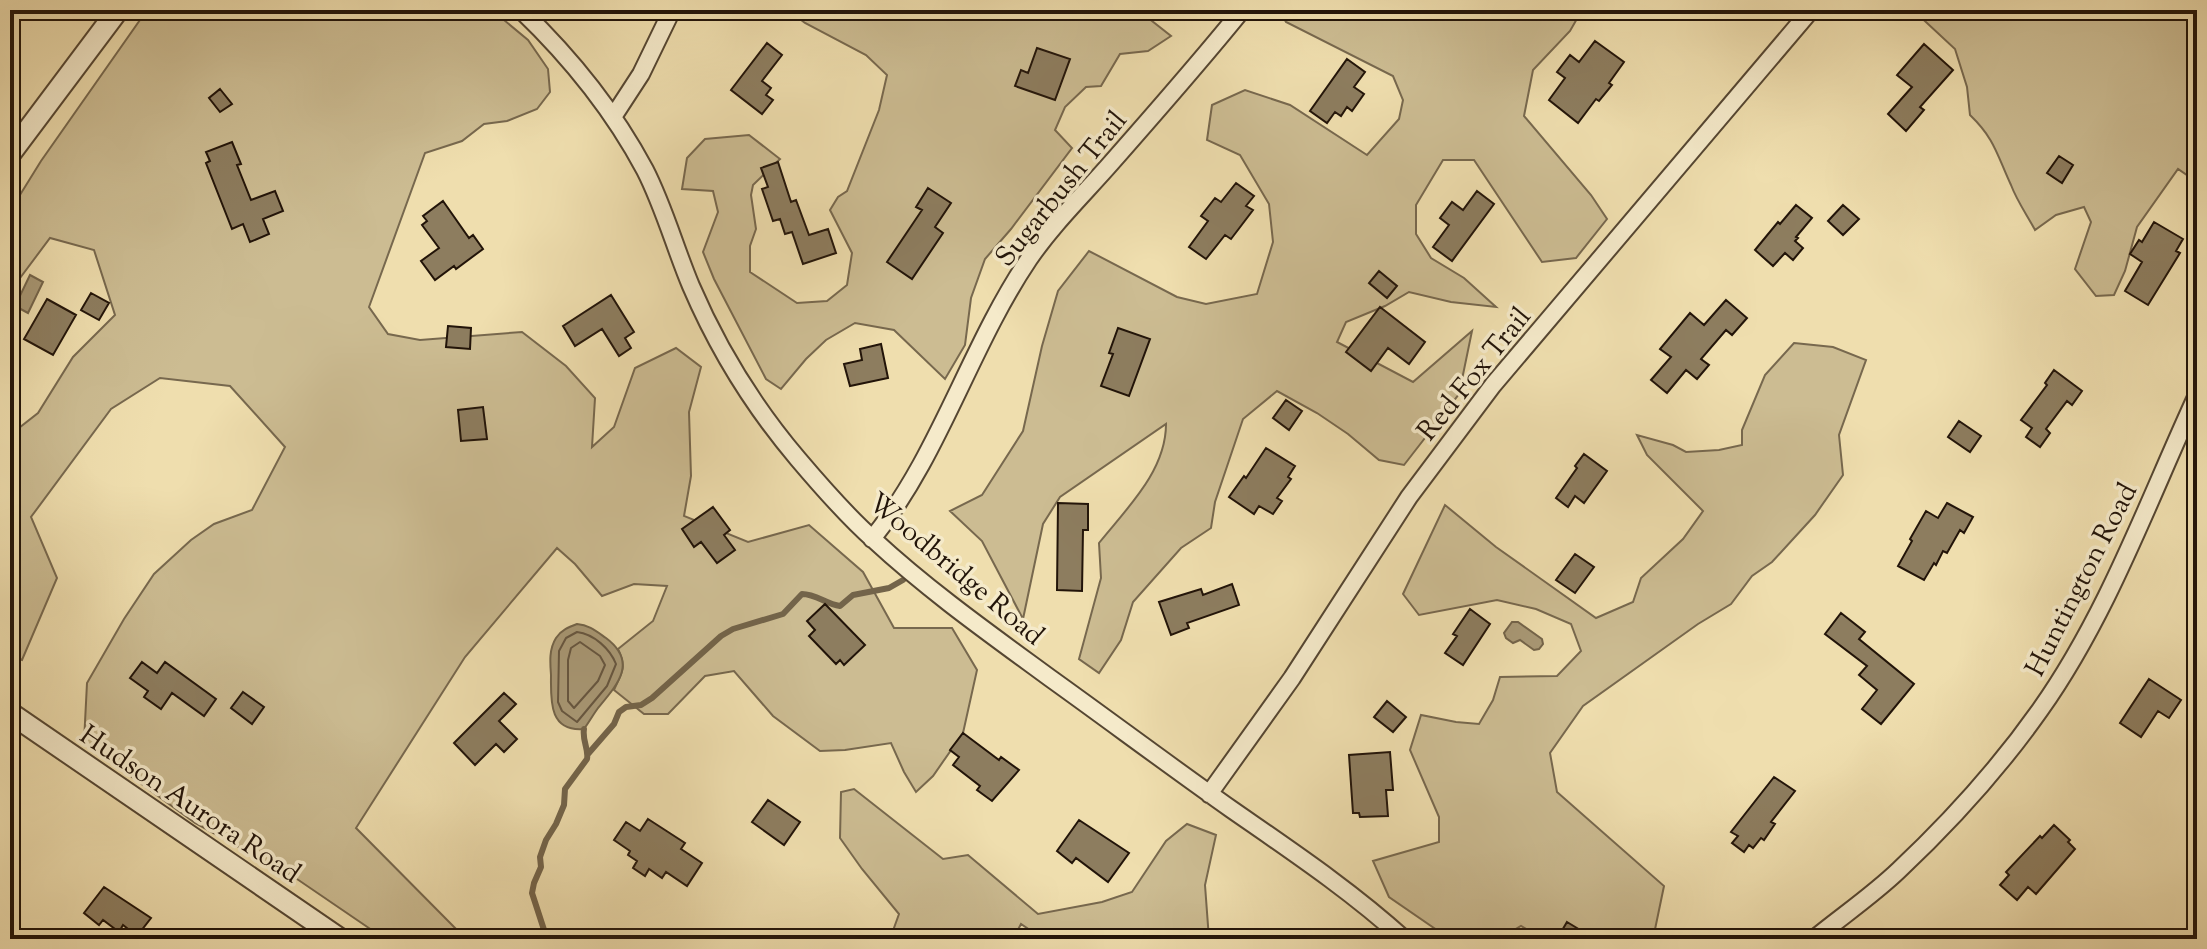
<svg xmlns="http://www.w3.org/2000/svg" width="2207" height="949" viewBox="0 0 2207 949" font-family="'Sorts Mill Goudy',serif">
<rect width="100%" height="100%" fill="#efdeae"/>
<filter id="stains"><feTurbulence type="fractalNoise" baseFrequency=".0025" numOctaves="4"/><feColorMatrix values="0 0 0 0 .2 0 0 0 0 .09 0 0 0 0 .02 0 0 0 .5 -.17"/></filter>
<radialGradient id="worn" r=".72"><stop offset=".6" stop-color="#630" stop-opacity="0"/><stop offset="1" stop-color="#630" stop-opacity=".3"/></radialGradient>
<path fill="#ccbc92" stroke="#77684e" stroke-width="2" d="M147,10H492L528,40L548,69L550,92L537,109L507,121L484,124L462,141L425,153L369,307L388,334L420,340L522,332L566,366L595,398L592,447L614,427L635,368L676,348L701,367L689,412L691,476L684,516L748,542L809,525L863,572L894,628H952L977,670L963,733L933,776L916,792L904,772L891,743L845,750L820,751L773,716L734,671L705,676L668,714H644L614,690C622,672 627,668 618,649L653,621L667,586L634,584L602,596L575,564L557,548L465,657L356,828L466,939H385L297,879L195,823L84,742L87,683L124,619L154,574L191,540L214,524L252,510L285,447L230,386L160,378L111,409L31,517L57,578L22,660L10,656V435L38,413L73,357L115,315L94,250L50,238L17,282L10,286V211L41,161Z
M788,10H1138L1171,36L1148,51L1120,54L1101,86L1086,87L1065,107L1055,130L1072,148L1011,229L985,259L971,298L965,345L945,379L894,330L855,323L826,340L806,359L781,389L766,379L714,279L703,252L718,212L713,191L682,189L687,158L705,139L749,135L780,159L753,185L751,195L756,229L750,246V272L797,303L827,301L847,285L852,253L830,210L838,197L847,191L879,110L887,75L866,55L805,23Z
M1279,10H1582L1570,31L1533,70L1524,116L1591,195L1607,219L1576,258L1542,262L1474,160H1443L1416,205V234L1431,258L1464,278L1496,307L1451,302L1409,292L1385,306L1346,322L1337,342L1413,382L1472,331L1459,394L1404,465L1379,460L1348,434L1317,413L1277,391L1243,419L1215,502L1211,528L1181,548L1133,602L1121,640L1099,673L1079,659L1101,578L1099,543C1127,508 1166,471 1166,424L1060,497L1043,524L1023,619L982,541L950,511L982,495L1023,431L1042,346L1058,291L1089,251L1177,297L1206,304L1257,294L1273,242L1269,204L1240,155L1207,140L1212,105L1245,90L1290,105L1367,155L1399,119L1403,100L1393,76L1286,22Z
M1913,10H2197V182L2178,169L2137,227L2125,271L2114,295L2096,296L2075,269L2091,222L2084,207L2056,215L2035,230C2027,215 2017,201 2011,185C1997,155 1995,139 1970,115L1967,87L1955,49Z
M1794,343L1833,347L1866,360L1839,435L1843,475L1815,515L1772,562L1752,576L1731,604L1698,624L1583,706L1550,753L1557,792L1664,886L1653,939H1543L1521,926L1504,936L1505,939H1450L1389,897L1373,861L1439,842V817L1410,750L1421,715L1456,722L1479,724L1493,700L1500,677L1557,676L1581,651L1571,624L1536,609L1497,600L1419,615L1403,594L1445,505L1496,547L1596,618L1633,602L1641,578L1683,539L1703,511L1647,455L1637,435L1673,445L1686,452L1719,450L1742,445V430L1765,375Z
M854,789L943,859L968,855L1038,914L1102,902L1132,892L1166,841L1187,824L1216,835L1205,885L1209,939H1043L1021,924L1013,939H890L899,914L862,869L840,838L841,792Z"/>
<path fill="#a99976" stroke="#73644a" stroke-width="2" d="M30,275L43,282L28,313L15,306Z
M1512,622H1518L1542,639L1543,644L1539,649L1534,650L1520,640L1513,643L1506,638L1504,633Z
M577,624C589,625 596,631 606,638C638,662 618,684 598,708C593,715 589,722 584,729C548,732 551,699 551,675C550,662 549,649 556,638C561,630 569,627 577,624Z"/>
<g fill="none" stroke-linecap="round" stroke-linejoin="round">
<path stroke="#665640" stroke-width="2" d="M577,632C594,634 610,649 616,664L607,686L577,722L562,711L558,702L559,651L566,638Z
M580,642L600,656L605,665L598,681L574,708L568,701V660L571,648Z"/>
<path stroke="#73644a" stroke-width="6" d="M588,754L614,724L619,712L626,707L641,705L652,698L721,636L733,629L783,614L802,594C816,594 826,604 840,606L853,595L889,588L903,580
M547,939L532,893L534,883L541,867L540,857L546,840L556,824L564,805L565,789L587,759C589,749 582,741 584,729"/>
</g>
<path fill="#8d7d5f" stroke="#221409" stroke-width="2" d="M1595,41L1624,62L1609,83L1612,85L1599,101L1596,99L1578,123L1549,100L1565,78L1557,72L1570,55L1579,62Z
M767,43L782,55L762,81L771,88L766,95L773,100L762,114L731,90Z
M1924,44L1953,70L1920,107L1924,110L1906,131L1888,114L1912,87L1897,75Z
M1037,48L1070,59L1055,100L1015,86L1021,70L1028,73Z
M1347,59L1365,72L1354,87L1364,94L1352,111L1347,107L1341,116L1335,112L1327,123L1310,111Z
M220,89L232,104L220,112L209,98Z
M232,142L241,164L237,165L251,200L275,191L283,211L263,219L269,234L250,242L243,224L232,229L206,163L210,161L206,152Z
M2059,156L2073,165L2062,183L2047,173Z
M778,162L791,202L796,200L809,235L828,229L836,253L803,264L792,232L785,234L780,219L773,221L762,189L768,187L761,168Z
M1236,183L1254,196L1246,206L1253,210L1231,239L1225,235L1206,259L1189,247L1208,221L1201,216L1215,198L1221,202Z
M928,188L951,203L935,227L943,233L912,279L887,262L922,210L916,207Z
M1477,191L1494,204L1452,261L1433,247L1449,225L1440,218L1452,202L1463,210Z
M443,201L469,238L473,235L483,249L456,269L454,266L435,280L421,261L439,248L422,225L427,221L423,216Z
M1796,205L1812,218L1796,237L1798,238L1795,241L1803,248L1793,260L1785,253L1773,266L1755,250L1778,222L1780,224Z
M1843,205L1859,219L1843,235L1828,221Z
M2154,222L2183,239L2176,251L2180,253L2148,305L2125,291L2142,262L2130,254L2139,240L2142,242Z
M1379,271L1397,286L1387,298L1369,283Z
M91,293L109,303L99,320L81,310Z
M611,295L634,332L625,338L631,348L619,356L602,329L575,346L563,326Z
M47,299L76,315L53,355L24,339Z
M1726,300L1747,318L1732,335L1726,330L1701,359L1709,365L1697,379L1686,370L1667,393L1651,380L1671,357L1660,349L1690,313L1704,325Z
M1380,307L1425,342L1409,364L1388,348L1371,371L1346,352Z
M448,326L471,328L470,349L446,347Z
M1118,328L1150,339L1129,396L1101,386L1113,354L1109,353Z
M881,344L888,378L850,386L844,364L862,360L860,349Z
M2054,370L2082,391L2072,405L2067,401L2046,429L2050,433L2040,447L2026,437L2032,428L2021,420L2047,385L2045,383Z
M1286,400L1302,411L1289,430L1273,418Z
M483,407L487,439L461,441L458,410Z
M1959,421L1981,436L1970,452L1948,437Z
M1266,448L1295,466L1288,477L1291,479L1277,498L1282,501L1273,514L1259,506L1254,514L1229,497L1244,476L1246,478Z
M1584,454L1607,471L1584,503L1575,496L1568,507L1556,498L1577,468L1575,466Z
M1058,503L1088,504V530H1083L1082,591L1057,590Z
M1947,503L1973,517L1964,533L1960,530L1947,553L1943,551L1936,565L1934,563L1924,580L1898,566L1912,541L1910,539L1926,511L1938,518Z
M713,507L730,530L724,535L735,550L717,563L701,542L694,547L682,529Z
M1575,554L1594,567L1575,593L1556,580Z
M1232,584L1239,605L1187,623L1189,628L1171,635L1159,602L1201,589L1203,595Z
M825,604L865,645L844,665L840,660L836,664L809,636L815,630L807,621Z
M1470,609L1490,624L1463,665L1445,653L1457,636L1453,634Z
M1841,613L1865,632L1859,639L1914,684L1881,724L1862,709L1877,690L1859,675L1867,666L1825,634Z
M142,662L157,673L165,662L216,699L204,716L172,693L161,709L144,697L148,691L130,678Z
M2149,679L2181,700L2169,718L2158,711L2141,737L2120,723Z
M243,692L264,707L252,724L231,708Z
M504,693L516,704L499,721L517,739L504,752L496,744L475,765L454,743Z
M1387,701L1406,717L1393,732L1374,717Z
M963,733L999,760L1001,757L1019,770L992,801L977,790L980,786L953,765L959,757L950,750Z
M1390,752L1393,790H1386L1388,816L1360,817L1359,813H1353L1349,755Z
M1774,777L1795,791L1771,822L1775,824L1764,840L1761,838L1753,848L1749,845L1744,852L1732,843L1738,836L1731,832Z
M768,800L800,822L784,845L752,822Z
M648,819L685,843L681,849L702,863L687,886L666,872L662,878L649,869L645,876L633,868L637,861L628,855L630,851L614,840L626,822L640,831Z
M1079,820L1129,853L1108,882L1076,858L1072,863L1057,851Z
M2054,825L2070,840L2068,842L2075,849L2036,894L2028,887L2017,900L2000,885L2009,875L2006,872L2040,836L2042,838Z
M104,887L151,918L137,936L123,925L119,932L103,920L99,925L84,913Z
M1567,922L1595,939H1557Z"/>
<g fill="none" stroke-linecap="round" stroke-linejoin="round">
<defs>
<path id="minor" d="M521,10C570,57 613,110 645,170C664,207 675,248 691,286C718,349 753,406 798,459C820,485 848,517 874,540C928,590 990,634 1050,678C1110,721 1170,766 1231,809C1290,850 1350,890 1404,939
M613,117L641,74L672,10
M872,539C940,455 969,348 1029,259C1053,224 1084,194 1112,162C1156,112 1200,62 1242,10
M1209,794L1292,678L1409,497L1493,385L1811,10
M1814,939C1842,916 1873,895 1899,870C1950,822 1999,768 2040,710C2108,614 2148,501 2197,395"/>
<path id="tertiary" d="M10,154L118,10
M10,713L340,939"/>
</defs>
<use href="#minor" stroke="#554632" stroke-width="20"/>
<use href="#tertiary" stroke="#554632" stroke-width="24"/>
<use href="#minor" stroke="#f5eaca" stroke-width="16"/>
<use href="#tertiary" stroke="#f5eaca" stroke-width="20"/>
</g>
<g text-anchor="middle" stroke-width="7" stroke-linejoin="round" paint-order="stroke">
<g font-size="28" fill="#221409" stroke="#f5eaca">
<text transform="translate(1060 188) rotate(-51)" y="10">Sugarbush Trail</text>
<text transform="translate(1473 373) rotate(-51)" y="10">Red Fox Trail</text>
<text transform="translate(957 568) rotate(40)" y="10">Woodbridge Road</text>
<text transform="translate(2080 579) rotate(-63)" y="10">Huntington Road</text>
<text transform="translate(191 803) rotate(34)" y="10">Hudson Aurora Road</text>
</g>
</g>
<rect width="2207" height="949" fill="none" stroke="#efdeae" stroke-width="40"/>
<rect x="12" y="12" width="2183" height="925" fill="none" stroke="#221409" stroke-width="4"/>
<rect x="20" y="20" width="2167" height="909" fill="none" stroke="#221409" stroke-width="2"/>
<rect width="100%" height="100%" filter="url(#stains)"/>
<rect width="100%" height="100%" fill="url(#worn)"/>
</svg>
